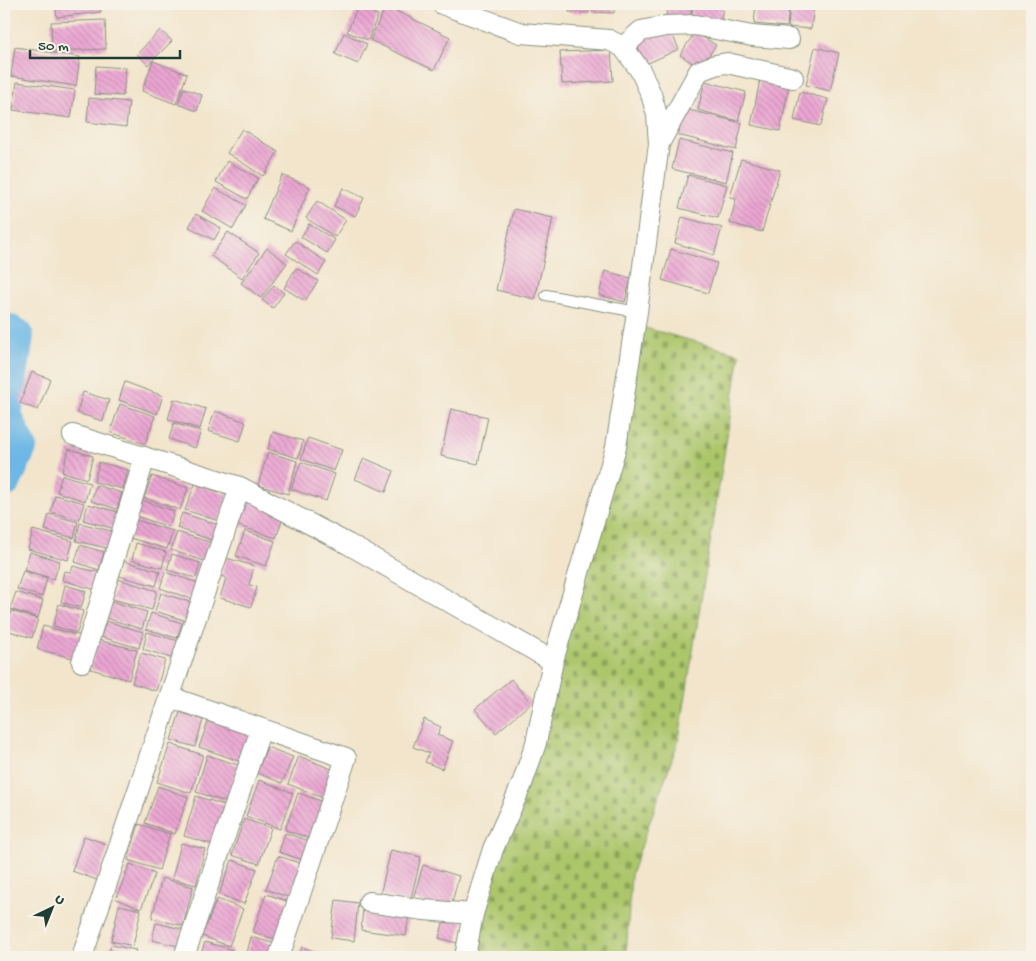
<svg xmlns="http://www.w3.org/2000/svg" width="1036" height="961" viewBox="0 0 1036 961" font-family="'Gochi Hand',sans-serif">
<defs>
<pattern id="cemetery-stones" width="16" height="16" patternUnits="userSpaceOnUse" patternTransform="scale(1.25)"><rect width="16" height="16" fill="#acc66b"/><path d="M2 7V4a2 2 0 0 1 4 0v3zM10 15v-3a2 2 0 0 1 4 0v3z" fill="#8ba259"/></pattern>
<pattern id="building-back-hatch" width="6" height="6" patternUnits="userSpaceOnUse" patternTransform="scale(1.25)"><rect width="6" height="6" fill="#eca6d3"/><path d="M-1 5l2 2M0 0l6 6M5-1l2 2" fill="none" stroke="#bf88ac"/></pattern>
</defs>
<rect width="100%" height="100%" fill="#f7f3e8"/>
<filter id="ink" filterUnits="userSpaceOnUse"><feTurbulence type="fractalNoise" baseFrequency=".02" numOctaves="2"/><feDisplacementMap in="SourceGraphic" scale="10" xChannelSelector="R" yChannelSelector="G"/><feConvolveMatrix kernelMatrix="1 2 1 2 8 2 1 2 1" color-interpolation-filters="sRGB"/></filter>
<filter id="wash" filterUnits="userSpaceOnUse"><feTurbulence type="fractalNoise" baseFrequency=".0096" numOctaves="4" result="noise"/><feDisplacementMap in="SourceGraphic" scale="20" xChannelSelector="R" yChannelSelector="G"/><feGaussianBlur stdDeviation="1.12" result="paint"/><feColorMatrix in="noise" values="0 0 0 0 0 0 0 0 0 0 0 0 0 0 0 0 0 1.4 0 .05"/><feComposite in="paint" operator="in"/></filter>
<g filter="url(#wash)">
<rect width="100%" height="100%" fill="#f2e5cc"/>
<path fill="url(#cemetery-stones)" stroke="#668250" d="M638,326L740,354L679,739L631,875L626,957H462L543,731Z"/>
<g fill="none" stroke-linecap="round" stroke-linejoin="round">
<path stroke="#6cb7e5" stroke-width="36" d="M4,330L16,336L4,415
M4,416L19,447L4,480"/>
</g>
<g id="blocks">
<path fill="url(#building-back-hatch)" d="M55,4H100L101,12L57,17Z
M361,4H382L379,11Z
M570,4H589V13L569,12Z
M592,4H614V13L592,12Z
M668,4H692L690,21L666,18Z
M693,4H723L721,23L691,20Z
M756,4H789L787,27L754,24Z
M790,4H814L811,29L788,27Z
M358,6L378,15L368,40L347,32Z
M386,6L450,37L434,70L370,40Z
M105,20L106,49L52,51L51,22Z
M669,28L679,49L646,64L636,43Z
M160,30L172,41L148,65L137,54Z
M695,32L716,45L700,68L680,55Z
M344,33L367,44L358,64L335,54Z
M15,47L80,57L76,86L11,76Z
M815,47L839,53L830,91L806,85Z
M611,50L613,81L562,84L560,52Z
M153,61L187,74L176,104L142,91Z
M96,66L126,68L123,96L94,94Z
M761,75L790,81L780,131L751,125Z
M705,81L746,92L738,121L698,110Z
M17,82L75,90L71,118L13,110Z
M184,88L202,95L197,111L178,104Z
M800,92L828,99L821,126L794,120Z
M89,98L129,102L126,127L87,122Z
M685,109L742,123L736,150L678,135Z
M242,129L278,152L263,176L227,153Z
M679,140L733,153L726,182L672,169Z
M741,159L780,170L762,232L730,223L736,199L730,197Z
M227,161L258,178L247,199L216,182Z
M282,175L310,187L291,231L263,219Z
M688,175L727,185L718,218L679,208Z
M215,188L246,205L233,229L202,211Z
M343,188L364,198L355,216L334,206Z
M317,201L346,220L335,237L306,218Z
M514,209L553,218L535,299L496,290Z
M196,214L221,228L214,240L189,227Z
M682,217L722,228L714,255L675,243Z
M309,224L335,240L327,253L301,237Z
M228,232L259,253L242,278L211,256Z
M295,241L326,262L318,275L286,254Z
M267,248L287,263L261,298L241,283Z
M671,249L717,263L708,293L662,280Z
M296,268L318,281L305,301L284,288Z
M605,271L631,278L625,302L599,295Z
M274,285L284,293L273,308L262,300Z
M32,372L50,379L38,410L20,403Z
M125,382L163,396L157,414L119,400Z
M83,392L109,400L103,421L77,413Z
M174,399L206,409L200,429L168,419Z
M120,404L155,416L145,444L110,432Z
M451,409L488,417L478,464L441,456Z
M215,411L246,422L240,441L208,431Z
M174,423L201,431L195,448L169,439Z
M273,432L303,441L298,458L268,449Z
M308,438L342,450L334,471L301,459Z
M69,449L93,456L87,479L62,472Z
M268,452L297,461L288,494L258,485Z
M364,458L394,471L386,492L355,479Z
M99,462L128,470L123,489L94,482Z
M301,462L335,474L326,501L291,489Z
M62,475L90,483L85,501L57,492Z
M152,476L188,488L180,510L144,498Z
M195,484L228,495L219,521L185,510Z
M96,485L122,493L117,509L91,501Z
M55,495L84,503L79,520L51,512Z
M245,499L285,512L276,538L236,525Z
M141,500L174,511L169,527L136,516Z
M88,504L119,512L115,529L83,520Z
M182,513L219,525L214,541L177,528Z
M49,514L78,522L74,538L45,530Z
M136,520L173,531L167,549L130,538Z
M80,523L115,532L111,549L76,541Z
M33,530L73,541L68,560L28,549Z
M245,531L275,541L266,566L236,556Z
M177,532L212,543L207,562L171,550Z
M136,543L166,552L162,568L132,560Z
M80,545L104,552L99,570L75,562Z
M30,552L60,561L54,579L24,570Z
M172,554L200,563L196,578L167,570Z
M226,558L254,566L249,585L257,587L251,607L220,598L226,578L221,576Z
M123,561L160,571L156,586L119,576Z
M73,566L101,573L96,590L62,580L64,571L71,572Z
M23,571L47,578L42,597L17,589Z
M165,572L198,583L192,599L160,588Z
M118,579L157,591L152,610L112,599Z
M65,585L86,591L81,608L61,602Z
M16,592L43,600L38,618L10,609Z
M161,593L193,603L187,621L155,611Z
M111,601L147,612L142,629L106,618Z
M59,604L83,611L77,633L53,626Z
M12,611L38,619L32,638L6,630Z
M151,613L182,623L177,638L146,629Z
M106,621L143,632L139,648L101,637Z
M43,626L82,636L76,659L37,649Z
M147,632L179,641L174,659L143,649Z
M98,640L137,650L129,680L91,669Z
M141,653L165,660L156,691L132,683Z
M511,679L531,703L496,733L475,709Z
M180,712L203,720L195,747L171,740Z
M210,716L252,730L242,762L199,747Z
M424,719L441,727L437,735L453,741L442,769L425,762L429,753L413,747Z
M170,744L203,755L191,793L157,782Z
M267,747L293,757L282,783L257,773Z
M207,755L238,765L226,802L196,792Z
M299,756L334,770L323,798L288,784Z
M259,780L293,793L280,829L246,816Z
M158,786L188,797L175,834L145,823Z
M298,793L324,802L311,839L285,830Z
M196,796L227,806L214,845L184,836Z
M244,819L271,828L259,864L232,855Z
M139,824L170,834L159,870L128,860Z
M285,833L312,842L306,861L279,852Z
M84,836L109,845L97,880L72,871Z
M181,843L205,849L196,885L172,879Z
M391,850L421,857L410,903L380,895Z
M278,856L302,864L290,898L266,889Z
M232,860L257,869L244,904L219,894Z
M130,864L155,874L141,909L116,899Z
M423,865L459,876L450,910L413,899Z
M162,878L193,887L183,926L152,918Z
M266,894L290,902L278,940L253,932Z
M217,899L243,909L229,946L202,936Z
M336,900L358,903L354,941L331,938Z
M119,905L141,910L133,946L111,941Z
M363,908L409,914L406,936L361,930Z
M445,916L463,921L457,943L439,938Z
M156,923L182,929L178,946L152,940Z
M251,937L276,944L273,957L247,953Z
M205,942L233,950L230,957H200Z
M111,945L136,950L134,957H108Z
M302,947L331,957H298Z"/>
</g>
</g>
<g filter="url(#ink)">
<use href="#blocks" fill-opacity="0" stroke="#889180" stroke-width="1"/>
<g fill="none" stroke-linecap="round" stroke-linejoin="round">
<defs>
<path id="lane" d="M546,295L637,312"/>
<path id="street" d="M442,4L521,33L609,40L623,47L640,70L651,94L657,115L659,144L637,312L616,447L553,661L536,743L522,784L493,849L473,914L465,957
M623,47L641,31L666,26L695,25L752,36L789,39
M660,142L699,71L715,65L727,63L793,78
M73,435L240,487L348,544L553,661
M82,662L145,457
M170,697L346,758L279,957
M369,902L424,910L473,914
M82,957L240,487
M184,957L261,729"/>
</defs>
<use href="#lane" stroke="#889180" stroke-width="12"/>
<use href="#street" stroke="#889180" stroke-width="22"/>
<use href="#lane" stroke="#fff" stroke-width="10"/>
<use href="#street" stroke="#fff" stroke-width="20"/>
</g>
</g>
<rect width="1036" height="961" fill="none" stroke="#f7f3e8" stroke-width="20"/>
<g transform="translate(52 908) rotate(43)" stroke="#f7f3e8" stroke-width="4" paint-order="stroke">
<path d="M0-4L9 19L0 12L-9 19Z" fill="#1f3d34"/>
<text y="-8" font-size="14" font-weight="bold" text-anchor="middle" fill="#1f3d34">U</text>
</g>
<path d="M30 50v8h150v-8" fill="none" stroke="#1f3d34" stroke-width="2.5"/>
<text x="38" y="50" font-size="15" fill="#1f3d34" stroke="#f7f3e8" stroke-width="4" paint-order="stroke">50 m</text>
</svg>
